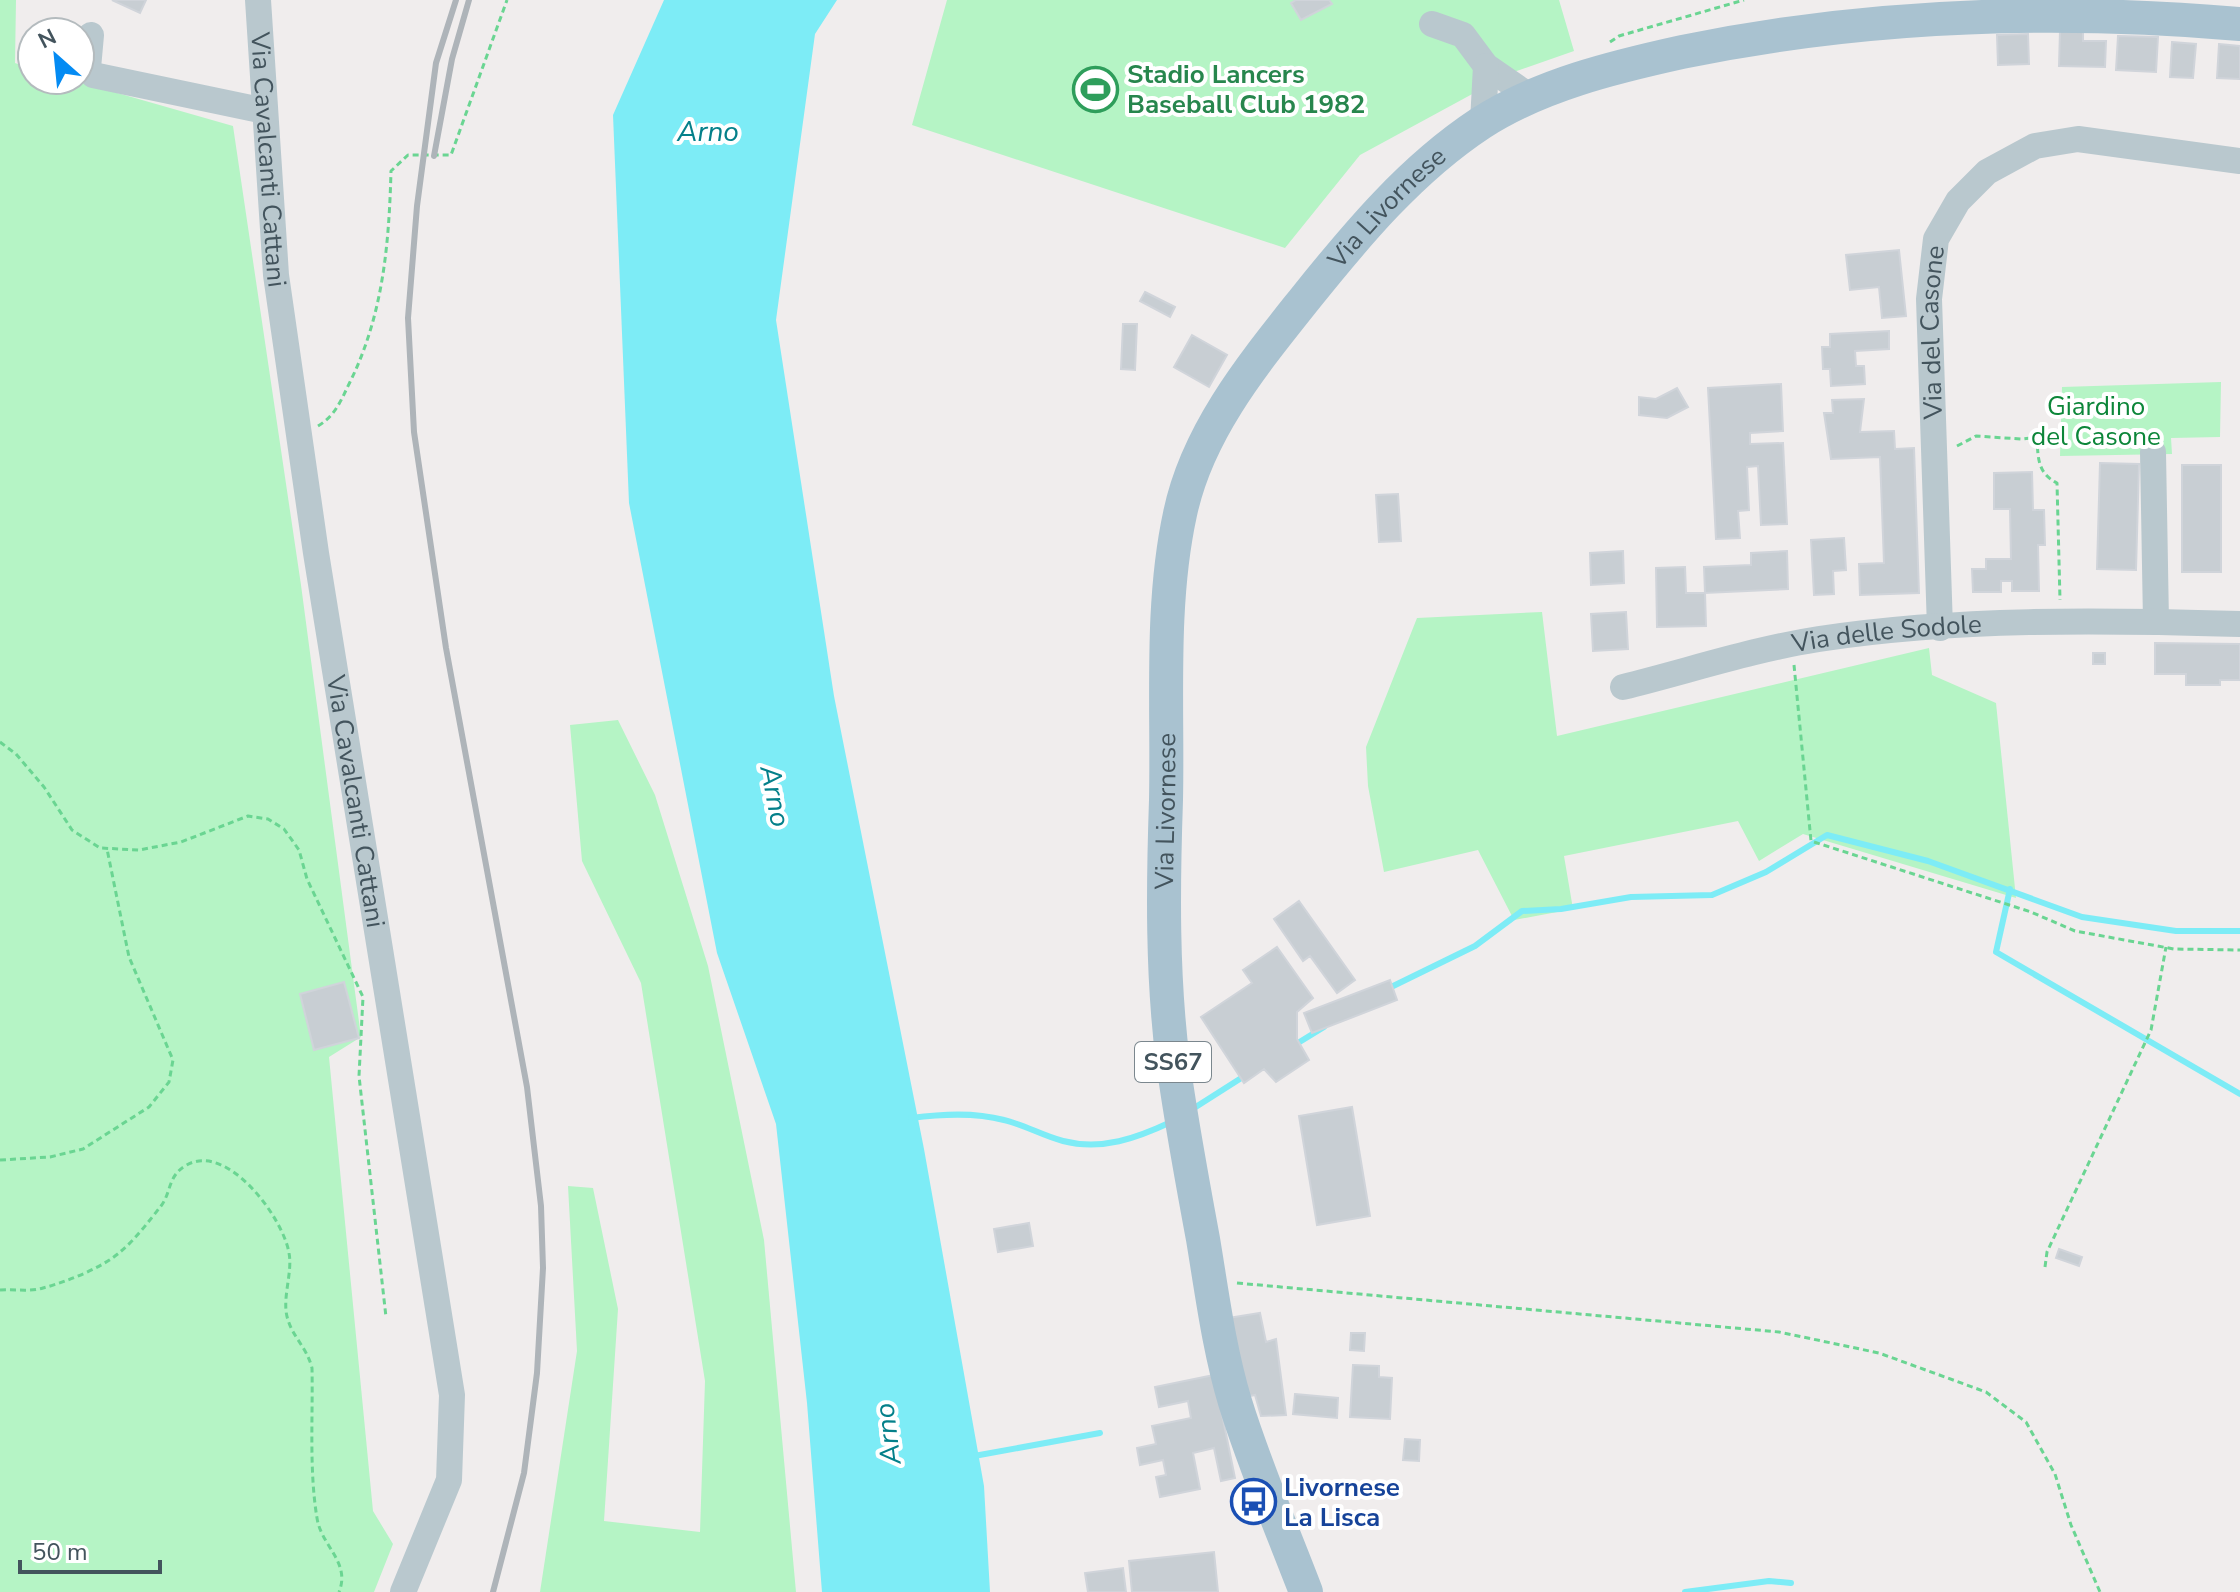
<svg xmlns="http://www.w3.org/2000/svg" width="2240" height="1592" viewBox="0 0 2240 1592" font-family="'Nunito Sans',sans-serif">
<rect width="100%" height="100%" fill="#f0eded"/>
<path fill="#b5f4c5" d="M0,0H16L15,63L32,69V80H72L233,126L301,585L361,1037L329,1057L373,1511L393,1544L374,1592H0Z
M947,0H1559L1574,51L1511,73L1360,155L1285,248L912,125Z
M2221,382L2220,437L2171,438L2172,454L2060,456L2062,387Z
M1542,612L1557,736L1929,648L1932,675L1996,703L2016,898L1803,834L1759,861L1738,821L1564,856L1573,909L1514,920L1478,850L1384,872L1368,786L1366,747L1417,618Z
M618,720L655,795L708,966L764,1240L796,1592H540L577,1351L568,1186L593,1188L618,1309L604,1521L700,1532L705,1381L641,983L582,861L570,725Z"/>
<path fill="#7decf6" d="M664,0H837L815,34L776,320L834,696L924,1149L984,1486L990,1592H822L807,1403L776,1124L717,953L629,503L613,115Z"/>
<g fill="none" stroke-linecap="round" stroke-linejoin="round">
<path stroke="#7decf6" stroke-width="6" d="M2010,889L1996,952L2240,1094
M1385,990L1475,946L1522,911L1561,909L1631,897L1712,895L1766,872L1827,835L1928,861L2082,917L2176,931H2240
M1293,1046L1324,1027
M1191,1110L1246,1075
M911,1118C942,1114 974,1112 1004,1120C1025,1125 1043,1136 1063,1141C1102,1151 1137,1138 1171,1122
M974,1456L1100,1433
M1685,1592L1769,1581L1791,1583"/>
</g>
<path fill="#c8ced3" stroke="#d0d4da" stroke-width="2" d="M112,0H146L140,13Z
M1296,0H1329L1332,4L1301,20L1291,3Z
M2060,31H2083V41H2106L2105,67L2059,66Z
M2028,34L2029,64L1998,65L1997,35Z
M2118,36L2158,37L2156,72L2116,70Z
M2172,42L2196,44L2193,78L2170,77Z
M2219,44L2240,46V79L2217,78Z
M1899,250L1906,316L1882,318L1879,287L1850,290L1846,255Z
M1145,292L1175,307L1170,317L1140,301Z
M1123,324H1137L1135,370L1121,369Z
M1889,331V349L1855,351L1856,366H1864L1865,384L1831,386L1830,369H1823L1822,347H1830V334Z
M1192,335L1227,355L1209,387L1174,367Z
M1781,384L1783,431L1750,433V444L1783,443L1787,524L1761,525L1758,466L1747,467L1749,510L1738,511L1740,538L1716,539L1708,388Z
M1677,388L1688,407L1667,418L1639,415V397L1656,399Z
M1864,399L1860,432L1894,431L1895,449L1914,448L1919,593L1860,595L1859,564L1884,563L1880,457L1831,459L1824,413H1833L1832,400Z
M2100,463L2139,464L2136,570L2097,569Z
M2182,465H2221V572H2182Z
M2032,472L2033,510H2044L2045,545H2038L2039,591H2012V581H2001V592H1973L1972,569H1986V559H2011L2010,509H1994V473Z
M1398,494L1401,541L1379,542L1376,495Z
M1844,538L1846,570L1833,571L1834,594L1814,595L1811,540Z
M1623,551L1624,583L1591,585L1590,553Z
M1787,551L1788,589L1705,593L1704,567L1751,565V553Z
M1685,567L1686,593H1705L1706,626L1657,627L1656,568Z
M1626,612L1628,649L1593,651L1591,614Z
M2155,643L2240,644V680H2220V685H2186V674H2155Z
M2093,653H2105V664H2093Z
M1299,901L1355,980L1337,993L1310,956L1303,961L1274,919Z
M1277,947L1313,998L1297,1012V1039L1309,1060L1276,1082L1264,1069L1244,1083L1201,1017L1252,983L1243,970Z
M1390,980L1397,1000L1312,1033L1304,1013Z
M344,982L359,1038L314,1050L300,994Z
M1352,1107L1370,1216L1317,1225L1299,1116Z
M1029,1223L1033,1246L998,1252L994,1229Z
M2059,1249L2082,1257L2079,1266L2056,1258Z
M1260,1313L1266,1342L1276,1339L1286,1415L1261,1416L1255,1395L1245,1397L1228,1318Z
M1351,1333H1365L1364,1351L1350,1350Z
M1353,1365L1379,1366V1377L1392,1378L1390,1419L1350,1417Z
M1214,1375L1235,1478L1221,1481L1214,1448L1193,1453L1200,1489L1160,1497L1156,1477L1166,1475L1163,1460L1140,1465L1137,1448L1156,1444L1152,1426L1191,1418L1188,1401L1159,1407L1155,1387Z
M1295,1394L1338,1398L1337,1418L1293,1414Z
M1405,1439L1420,1440L1419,1461L1403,1460Z
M1214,1552L1218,1592H1132L1129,1561Z
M1123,1568L1126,1592H1088L1085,1573Z"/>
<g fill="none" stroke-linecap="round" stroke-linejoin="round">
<path stroke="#6ad592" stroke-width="3" stroke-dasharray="6 4" stroke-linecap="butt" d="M1610,42L1619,36L1744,0
M318,426C336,415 341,400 350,382C383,315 389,245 391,171L408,155H451L507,0
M2037,437C2038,457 2037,473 2057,483L2060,600
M1957,446L1976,436L2021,439L2068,434
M1794,665L1811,841L2031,912L2075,931L2174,949L2240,950
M0,742L16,754L44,787L72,830L100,848L139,850L181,842L248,816L268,819L284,829L299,850L307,879L363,997L359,1076L386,1317
M0,1160L50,1157L83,1149L149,1107L169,1082L173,1060L129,957L107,849
M2045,1267L2047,1252L2151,1030L2166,947
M1237,1283L1779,1332L1879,1353L1986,1392L2026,1422L2055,1474L2071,1525L2100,1592
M0,1290C14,1289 30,1292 43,1288C66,1282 102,1268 120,1252C135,1240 149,1221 161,1206C171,1193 168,1176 185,1166C226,1140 283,1217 289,1253C293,1273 281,1300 288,1320C293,1337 307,1348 312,1368C313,1417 309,1470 317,1518C321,1546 351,1562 339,1592"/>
<g stroke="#b9c8ce" stroke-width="26">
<path id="s1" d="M258,0L276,275L316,553L452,1395L449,1480L403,1592"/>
<path d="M1432,24L1463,35L1486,66L1531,97"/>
<path d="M91,35L88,68L93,75L265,111"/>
<path d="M1483,122L1486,66"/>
<path d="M2153,452L2156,622"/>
<path id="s2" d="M1940,628L1929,299L1936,239L1958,201L1987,172L2035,146L2078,139L2240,161"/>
<path id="s3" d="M1623,687C1688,671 1754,649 1819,639C1957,618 2101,620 2240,624"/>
</g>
<path stroke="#a9c2d0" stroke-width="34" id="s4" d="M1306,1592C1282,1529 1255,1467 1235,1402C1219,1349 1212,1293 1203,1239C1192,1180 1181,1121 1173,1062C1162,976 1163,887 1166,800C1168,707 1160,606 1180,514C1197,432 1253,364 1304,300C1356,235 1411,169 1481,123C1540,85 1614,67 1682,52C1867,14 2053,8 2240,24"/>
<path stroke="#aeb4b9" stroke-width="6" d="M456,0L436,63L417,206L408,318L414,432L446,648L527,1087L541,1206L543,1268L537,1373L524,1473L493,1592
M434,156L452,59L469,0"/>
</g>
<defs>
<symbol id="stadium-ring" viewBox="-11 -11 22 22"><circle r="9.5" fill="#fff" stroke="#2e9e5b" stroke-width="1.5"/><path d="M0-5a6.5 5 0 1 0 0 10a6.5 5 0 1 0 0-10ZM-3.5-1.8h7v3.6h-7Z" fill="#2e9e5b"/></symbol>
<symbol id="bus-ring" viewBox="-11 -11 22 22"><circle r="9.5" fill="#fff" stroke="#1a4fb4" stroke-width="1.5"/><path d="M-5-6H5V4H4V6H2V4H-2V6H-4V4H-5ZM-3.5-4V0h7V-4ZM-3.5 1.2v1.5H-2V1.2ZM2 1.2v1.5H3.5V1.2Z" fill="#1a4fb4"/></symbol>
</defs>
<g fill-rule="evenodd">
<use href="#stadium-ring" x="1070" y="64" width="51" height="51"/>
<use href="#bus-ring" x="1228" y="1476" width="51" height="51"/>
</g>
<g text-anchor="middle" stroke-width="8" stroke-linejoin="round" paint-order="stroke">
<rect fill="#fff" stroke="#7b878e" stroke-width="2" x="1135" y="1042" width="76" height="40" rx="6"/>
<g font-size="24" font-weight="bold" fill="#43545d">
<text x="1173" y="1070">SS67</text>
</g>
<g font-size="26" font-weight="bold" fill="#27864d" stroke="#fff" text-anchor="start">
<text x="1127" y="83">Stadio Lancers<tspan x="1127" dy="30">Baseball Club 1982</tspan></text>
</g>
<g font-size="26" fill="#43545d" stroke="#fff">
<text dy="9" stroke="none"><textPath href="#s1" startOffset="160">Via Cavalcanti Cattani</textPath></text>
<text dy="9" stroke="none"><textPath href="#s4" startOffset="1472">Via Livornese</textPath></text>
<text dy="9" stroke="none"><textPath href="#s2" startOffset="296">Via del Casone</textPath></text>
<text dy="9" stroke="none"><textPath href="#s3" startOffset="270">Via delle Sodole</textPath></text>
<text dy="9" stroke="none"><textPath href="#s1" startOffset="808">Via Cavalcanti Cattani</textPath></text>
<text dy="9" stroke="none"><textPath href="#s4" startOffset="800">Via Livornese</textPath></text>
</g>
<g font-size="26" fill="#0c8639" stroke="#fff">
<text x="2096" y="415">Giardino<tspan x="2096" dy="30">del Casone</tspan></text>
</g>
<g font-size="26" font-weight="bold" fill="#164399" stroke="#fff" text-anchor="start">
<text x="1284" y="1496">Livornese<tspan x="1284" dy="30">La Lisca</tspan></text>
</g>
<g font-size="28" font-style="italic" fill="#04808a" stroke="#fff">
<text x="708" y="141">Arno</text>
<text transform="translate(776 796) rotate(79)" y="10">Arno</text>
<text transform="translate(887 1434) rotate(-97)" y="10">Arno</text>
</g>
</g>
<g transform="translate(56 56) rotate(333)"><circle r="38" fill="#ffffff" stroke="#b4bbbe" stroke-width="2"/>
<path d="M0-6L14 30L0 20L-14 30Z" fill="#048bf3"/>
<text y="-12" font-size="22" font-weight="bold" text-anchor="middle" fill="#43545d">N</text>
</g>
<path d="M20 1560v12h140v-12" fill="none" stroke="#43545d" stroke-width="4"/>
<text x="32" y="1560" font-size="24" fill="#43545d" stroke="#ffffff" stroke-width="6" paint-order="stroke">50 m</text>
</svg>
